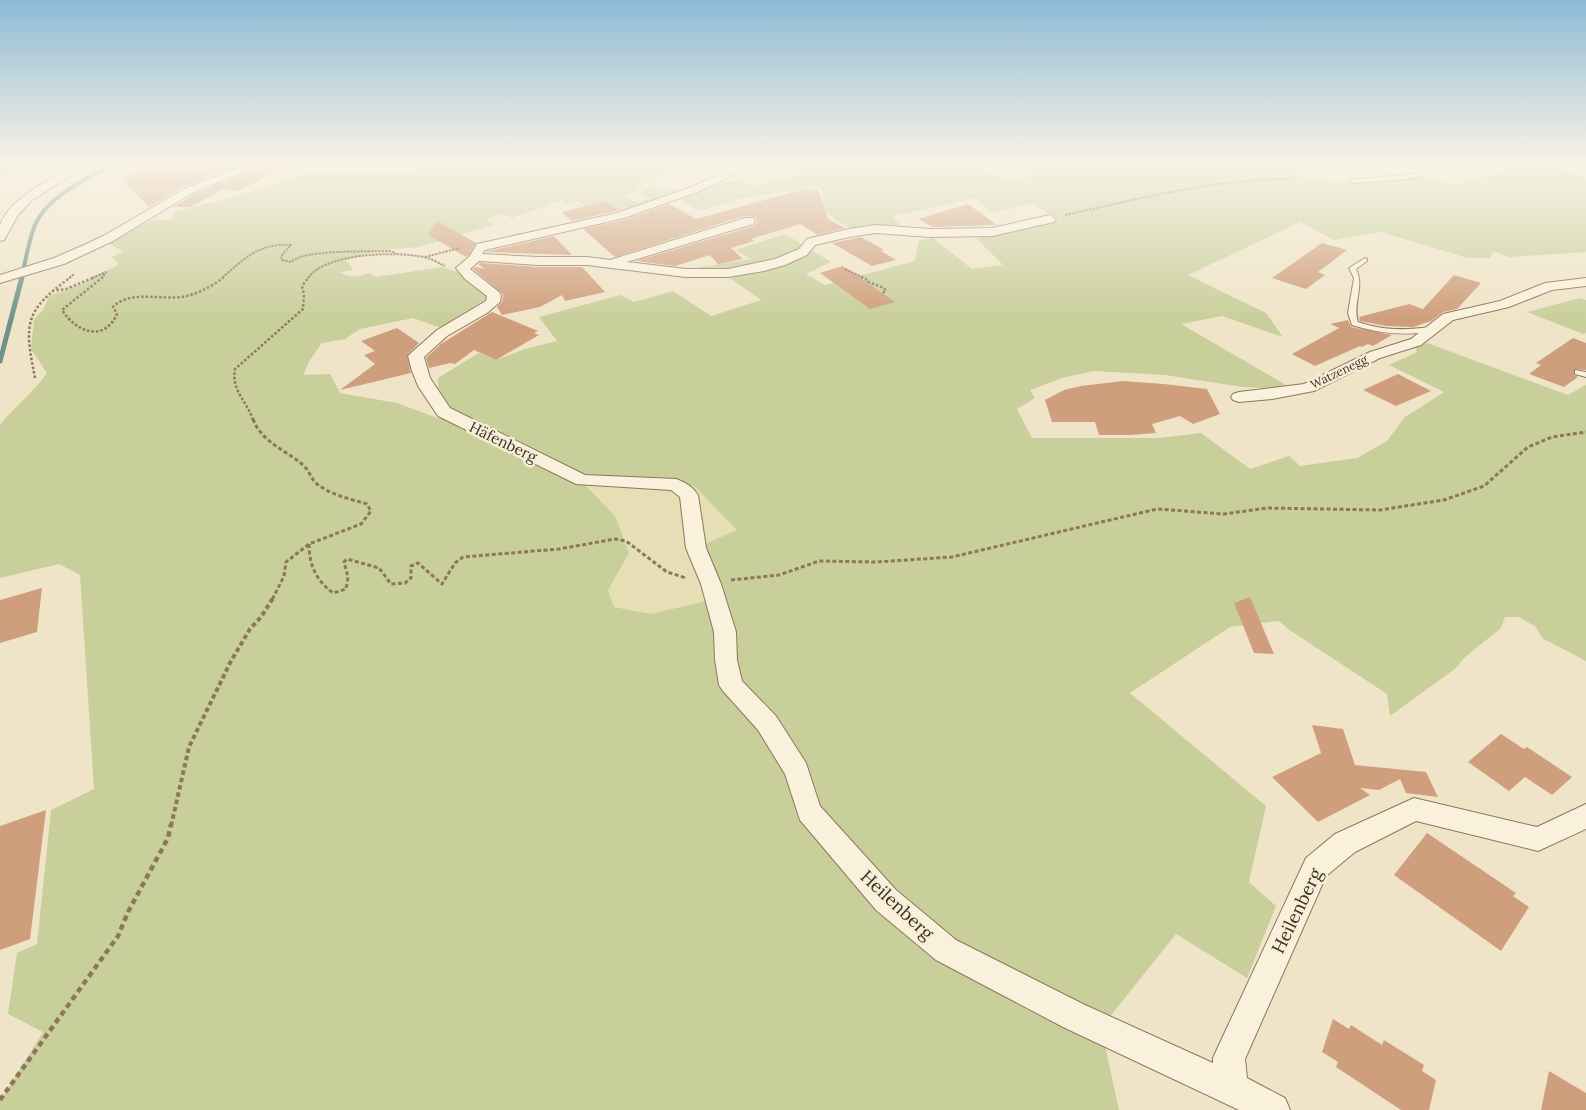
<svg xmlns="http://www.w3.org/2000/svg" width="1586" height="1110" viewBox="0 0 1586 1110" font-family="Lora,serif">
<rect width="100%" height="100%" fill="#f0e4c8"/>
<path fill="#e6deb5" d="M630,477L673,480L695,487L737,530L710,600L651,614L614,607L608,590L629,553L584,485Z"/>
<path fill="#c9cf9b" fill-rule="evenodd" d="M0,164H37L0,177Z
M426,164H716L719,167H726L718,173L707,171V164L654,177L625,197L637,203L651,198L642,196L640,192L649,187L662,190L670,187L678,191L629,209H619L605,201L586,206L579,201L568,204L561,200L512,218L502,214L486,220L495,224L419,247L381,250L346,260L353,270L340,272C349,278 359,277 369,273L375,277L442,267L458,272L486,296L487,300L485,303L441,328L413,318L360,329L345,339L322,343L310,360L303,375L330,374L340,393L397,403L440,419L438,378L479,353L496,360L525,349L557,341L539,317L620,295L634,302L673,291L711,316L761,300L721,272L689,269L751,259L735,250L785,234L831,262L806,274L825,285L915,261L919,240L933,238L972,269L1003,265L976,238L1060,220L1031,203L992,213L976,198L893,216L899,225L852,230L814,205L826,200L819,186L742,198L700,211L680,199L713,186L740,180L753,186L804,173L779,164H807L830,168L871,164H978L1006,181L1023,179L1040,164H1291L1307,182L1360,183L1427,177L1452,185L1501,172L1495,164H1548L1586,177V252L1509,257L1494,251L1490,258H1468L1381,232L1334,240L1300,222L1188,275L1266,313L1283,337L1222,316L1181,324L1293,389L1242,387L1165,375L1094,371L1062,378L1030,390L1035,398L1017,409L1032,438H1159L1201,433L1250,469L1289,456L1300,466L1357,458L1387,441L1405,417L1444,392L1389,365L1417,352L1415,348L1427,343L1568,395L1586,385V661L1542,638L1536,627L1519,617H1505L1501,628L1464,658L1455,669L1390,716L1387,694L1288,629L1279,621L1230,627L1130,693L1266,806L1249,882L1276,906L1247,978L1176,934L1108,1019L1104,1041L1119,1110H0V1101L43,1032L8,1014L17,953L37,944L51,810L94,789L80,575L59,564L0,578V425C15,406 34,392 47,373L31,349L34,320L44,308L49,296L82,284L119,264L112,257L123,251L107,243L149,221L173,219V212L241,195L307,172H409ZM630,477L673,480L695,487L737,530L701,546L710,600L651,614L614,607L608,590L629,553L615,516L585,485Z
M1580,298L1586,300V333L1583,334L1527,312Z"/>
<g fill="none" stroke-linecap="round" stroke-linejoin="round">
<path stroke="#6f938a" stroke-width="4" d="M21,278C26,261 28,242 35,225C46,197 88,178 113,164"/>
<path stroke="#6f938a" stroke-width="5" d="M0,361L22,277"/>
</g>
<path fill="#cf9f7d" d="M211,164H242L183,187L149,207L125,183L128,182L122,177L171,166L180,174Z
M265,164H292L237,191L223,189L190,207H173L193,195Z
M805,189L818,190L828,219L845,228L818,235L800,224L751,239L754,241L731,248L743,259L718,264L710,255L675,266L636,261L754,226L757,222L755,217L744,216L615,257L583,229L624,220L669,204L696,219Z
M605,201L620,210L572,221L562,212Z
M968,204L997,225L933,227L918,219Z
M437,221L476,243L469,255L466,257L428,235Z
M554,236L572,255L486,252Z
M861,237L884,250L881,251L896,260L872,266L832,243Z
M1322,243L1347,250L1318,272L1325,275L1306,289L1272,278Z
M480,263L538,267H582L605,292L565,301L562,295L540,307L502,315L497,307L502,302L503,294L473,269L475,267L485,269L478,264Z
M843,266L895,302L870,309L820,273Z
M1454,275L1481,283L1457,309L1443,312L1431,321L1413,327L1386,326L1360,321L1359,317L1409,304L1423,309Z
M492,312L538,331L534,333L539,335L496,360L474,350L455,364L450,363L429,368L426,358L441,344Z
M1348,320L1351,327L1392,335L1373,346L1368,344L1362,347L1360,346L1315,366L1292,354L1339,328L1330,324Z
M397,328L419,343L407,355L411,373L340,390L375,364L364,355L375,351L361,341Z
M1573,338L1586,343V370L1574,369V375L1578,377L1564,387L1529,374L1541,365L1536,363Z
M1398,374L1431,391L1396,406L1363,390Z
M1123,381L1164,384L1207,389L1220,414L1193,424L1180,416L1152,424L1156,433L1130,435H1099L1095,422H1052L1045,400L1064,390L1081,386Z
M42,588L37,632L0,643V600Z
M1250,597L1274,654L1254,653L1234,603Z
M1312,725L1343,729L1355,765L1426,772L1438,797L1406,793L1400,779L1379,790L1360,788L1370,795L1318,822L1272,777L1321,753Z
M1501,734L1524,749L1527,747L1572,777L1552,795L1525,777L1509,791L1468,762Z
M46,810L30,939L0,950V826Z
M1427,833L1516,893L1513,896L1529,907L1501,951L1394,875Z
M1333,1019L1349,1029L1351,1025L1382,1045L1384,1040L1424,1065L1422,1071L1436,1080L1429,1110H1401L1336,1067L1338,1062L1322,1052Z
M1549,1071L1586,1093V1110H1541Z"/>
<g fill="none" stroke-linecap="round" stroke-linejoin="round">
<defs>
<path id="service" d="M1429,164H1434L1438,172L1407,179L1353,183L1350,181L1353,179L1407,175L1433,170Z
M1365,258L1367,259V261L1356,269C1365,287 1352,303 1358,322C1383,331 1406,330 1432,327L1436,329L1435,331C1406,336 1380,334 1352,325L1348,313L1354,278L1349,268Z
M1575,370L1586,372V377L1575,374Z"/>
<path id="minor" d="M76,164H89L32,200L18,215L4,240L0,241C0,236 0,229 0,225C10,197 52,179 76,164Z
M248,164H263L192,193L113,241L64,264L0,283V275L54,258L84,245L105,235L184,189Z
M734,164H750L718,183L697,192L624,218L485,250L482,254L538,257H587L610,260L745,218H753L755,221L753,224L627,262L686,269H728L775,259L799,249L807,239L849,229L876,225L930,229L992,228L1050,215L1056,219L1054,222L992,236L930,237L876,233L849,237L815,245L807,255L785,265L764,271L728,277H686L587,265H538L479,261L470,269L499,292L501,295L500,302L487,313L447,336L424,357L430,378L450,408L585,475L676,479C685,482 693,487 698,495L706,548L721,584L736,632L737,660L742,681L776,716L806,763L820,806L896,890L956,940L1085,1005L1213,1063V1058L1218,1047L1306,858L1335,834L1414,798L1537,827L1586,804V829L1538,851L1416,821L1355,852L1326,876L1245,1059L1247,1078L1285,1098L1290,1110H1239L1063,1027L936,960L876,910L800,820L785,774L758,730L723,691L719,685L715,660L714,632L701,584L686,548L680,497L671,490L576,484L438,416L418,386L412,371L408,356L411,353L437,330L486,301L487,296L465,279L456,268L470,256L477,244L617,213L689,188L710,179Z
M1586,278V286L1552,290L1509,307L1453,320L1421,345L1380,358L1314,391L1272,399L1239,402L1233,400L1231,397L1233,394L1239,392L1304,384L1370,352L1411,339L1443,314L1500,301L1545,283Z"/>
<path id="secondary" d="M1290,164H1356L1349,168H1297Z"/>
</defs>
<use href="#service" stroke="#8d765c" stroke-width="2"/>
<use href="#minor" stroke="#8d765c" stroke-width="2"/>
<use href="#secondary" stroke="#6f573f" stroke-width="2"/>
<path stroke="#8d765c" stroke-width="2" stroke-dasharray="2.5 1" stroke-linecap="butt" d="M1065,215C1139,199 1214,179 1290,179
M425,257L460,248
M845,269L864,278
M69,278L74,274
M92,278L106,272L102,278
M222,278C245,258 259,243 291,245L281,256L282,260L291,262C304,249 369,252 390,251L396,253
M308,278C325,253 396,251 423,257C431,258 438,263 445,266"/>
<path stroke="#8d765c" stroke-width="2.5" stroke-dasharray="2.5 2" stroke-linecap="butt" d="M103,277L62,310C76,332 104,343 117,314L113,307C129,290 161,300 182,297C198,294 211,287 224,277
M861,277L866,279V281L884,288L886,291L882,293
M52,291L66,289L95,277
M35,378C24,323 24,311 71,277
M253,420C247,401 231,391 235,369L303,309L304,295L302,286L309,277"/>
<path stroke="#8d765c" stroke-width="3" stroke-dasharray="4 2.5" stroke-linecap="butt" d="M253,419C261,442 286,450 303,465C309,470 311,479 317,484C331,495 350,499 367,504L371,511L361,524L309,544L286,562L284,576L272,600
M309,544C309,565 316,580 333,593L346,589L348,577L344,562L347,559L379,568L391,584L405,583L411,578V566L418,563L442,584L455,563L463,557L559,549L615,539L626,541L667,572L686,578
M731,580L779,575L819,561L876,562L952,557L1157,509L1224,514L1267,508L1380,510L1444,500L1484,486L1528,447L1552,437L1586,432"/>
<path stroke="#8d765c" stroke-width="4" stroke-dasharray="4.5 3" stroke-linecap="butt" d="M171,826L189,747L231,661L250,629L261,617L273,598"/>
<path stroke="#8d765c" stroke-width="4.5" stroke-dasharray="5.5 4" stroke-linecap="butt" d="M0,1100L118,936L128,912L168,838L171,824"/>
<use href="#service" fill="#faf1dc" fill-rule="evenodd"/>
<use href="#minor" fill="#faf1dc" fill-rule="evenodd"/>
<use href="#secondary" fill="#faf1dc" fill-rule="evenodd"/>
</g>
<linearGradient id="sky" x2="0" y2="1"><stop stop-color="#8fbad6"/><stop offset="0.51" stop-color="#f8f3e6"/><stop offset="1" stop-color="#f8f3e6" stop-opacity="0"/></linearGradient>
<rect width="1586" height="320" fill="url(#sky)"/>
<g text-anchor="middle" stroke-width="5" stroke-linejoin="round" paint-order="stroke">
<g font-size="12" fill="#3d2e20" stroke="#f7eed8">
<text transform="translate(1339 372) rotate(-26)" y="4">Watzenegg</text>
</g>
<g font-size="15" fill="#3d2e20" stroke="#f7eed8">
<text transform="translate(503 442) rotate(26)" y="5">Häfenberg</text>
</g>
<g font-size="18" fill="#3d2e20" stroke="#f7eed8">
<text transform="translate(897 905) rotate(43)" y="6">Heilenberg</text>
<text transform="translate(1297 911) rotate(-64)" y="6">Heilenberg</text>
</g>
</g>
</svg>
